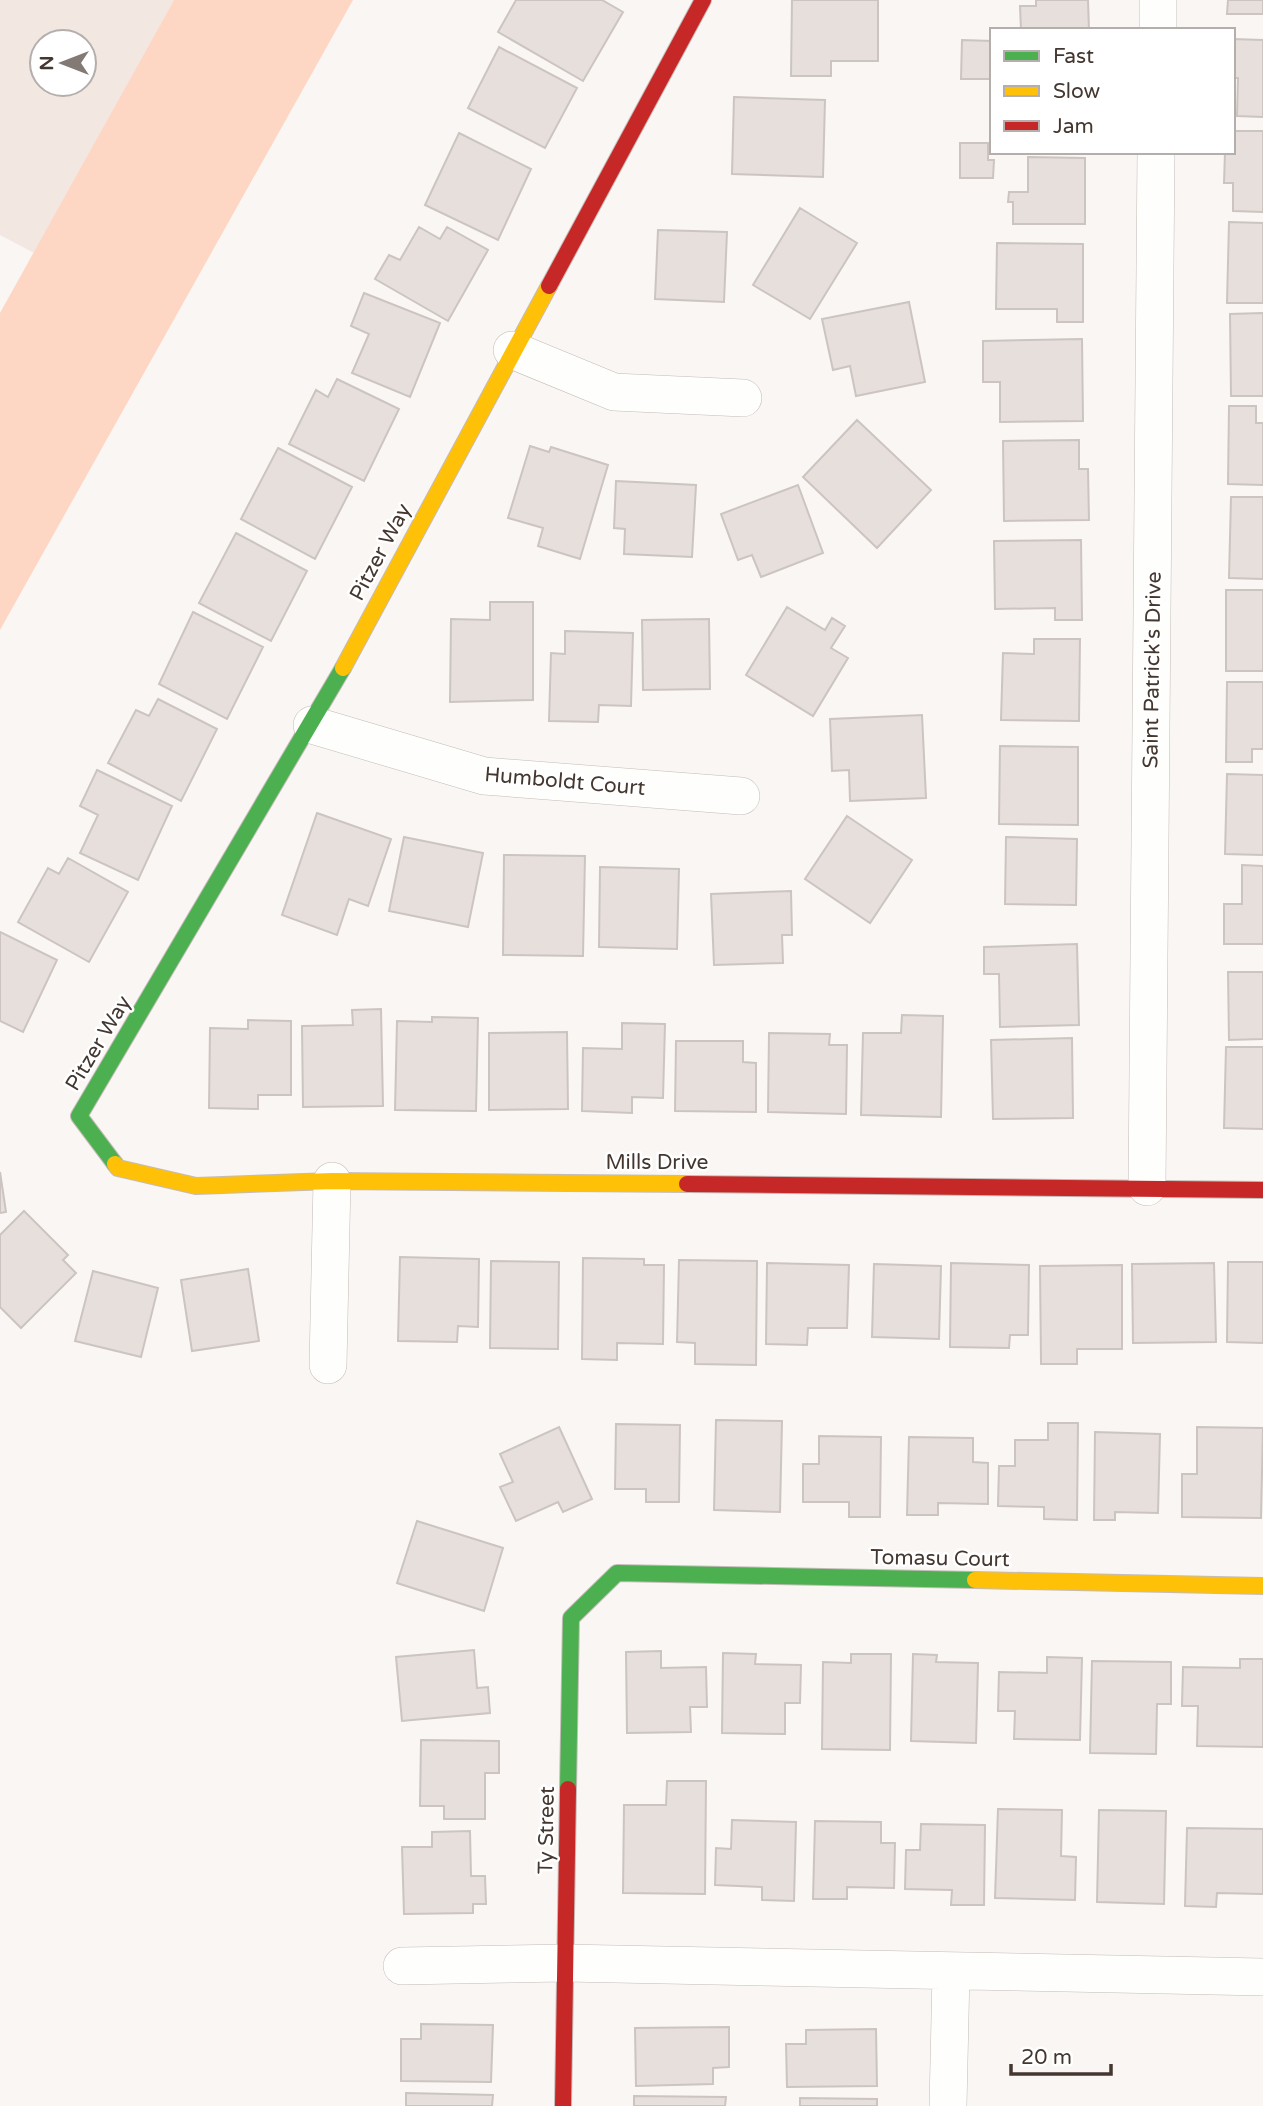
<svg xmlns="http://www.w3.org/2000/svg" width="1263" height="2106" viewBox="0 0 1263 2106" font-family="'Varela Round',sans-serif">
<rect width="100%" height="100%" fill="#faf6f4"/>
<path fill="#f3e7e2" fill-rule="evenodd" d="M0,0H174L34,253L0,235ZM42,42H84V84H42Z"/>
<path fill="#fdd6c4" d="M174,0H353L0,630V313Z"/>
<path fill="#e7dfdb" stroke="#ccc4c0" stroke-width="2" d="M516,0H602L623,12L583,81L498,32Z
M792,0H878V61H831V76H791Z
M1036,0H1088L1089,30H1021L1020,6H1036Z
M1228,0H1263V14H1227Z
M1233,39L1263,40V117L1237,116L1238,78H1233Z
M962,40L992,41V79H961Z
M499,47L577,88L545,148L468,108Z
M734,97L825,100L823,177L732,174Z
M1233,131H1263V212L1233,211V183H1224L1225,152H1233Z
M459,133L531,169L498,240L425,205Z
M960,143H988V160H994L993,178H960Z
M1028,157L1085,158V224H1013V202H1008L1009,192H1028Z
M800,208L857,243L810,319L753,285Z
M1229,222L1263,223V303H1227Z
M419,227L440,239L447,227L488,250L448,321L375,279L389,255L400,260Z
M658,230L727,232L724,302L655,299Z
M997,243L1083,244V322H1057V309H996Z
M364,293L440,323L410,397L352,373L369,334L351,326Z
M909,302L925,382L856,396L850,366L833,370L822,319Z
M1263,313V396H1231L1230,314Z
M1082,339L1083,421L1000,422V382H983V341Z
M337,379L399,409L364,481L289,444L316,390L328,397Z
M1229,406H1256V423H1263V485L1228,484Z
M857,420L931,490L877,548L803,477Z
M1079,440V469H1088L1089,520L1004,521L1003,441Z
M530,446L549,452L551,447L608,465L580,559L538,546L543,528L508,518Z
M278,448L352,487L315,559L241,519Z
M616,481L696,485L692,557L624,554L625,529L614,528Z
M798,485L823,553L761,577L752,555L738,560L721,514Z
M1231,497H1263V579L1229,578Z
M236,533L307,571L271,641L199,603Z
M1081,540L1082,620H1055V608L995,609L994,541Z
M1226,590H1263V671H1226Z
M490,602H533V700L450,702L451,619L490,620Z
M787,607L825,630L832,618L845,626L831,648L848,658L813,716L746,675Z
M193,612L263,647L227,719L159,684Z
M709,619L710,689L643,690L642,620Z
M565,631L633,633L631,706L599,705L598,722L549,721L551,653L565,654Z
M1034,639H1080L1079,721L1001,720L1003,653L1034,654Z
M1227,682H1263V749H1252V762H1226Z
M158,699L217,729L181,801L108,763L136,710L149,716Z
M922,715L926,798L850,801L849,770L832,771L830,719Z
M1000,746L1078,747V825L999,824Z
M97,770L172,806L138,880L80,853L98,815L80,806Z
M1227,774L1263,775V855L1225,854Z
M317,813L391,839L368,906L349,899L337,935L282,915Z
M847,816L912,860L870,923L805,879Z
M404,837L483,853L468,927L389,911Z
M1006,837L1077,839L1076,905L1005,904Z
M504,855L585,856L583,956L503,955Z
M68,858L128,892L89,962L18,922L48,868L59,874Z
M1242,865L1263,866V944H1224V904H1242Z
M600,867L679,869L677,949L599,947Z
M791,891L792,935H782L783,963L714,965L711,894Z
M0,932L57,960L23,1032L0,1021Z
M1077,944L1079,1025L1000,1027L999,974H984V947Z
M1228,972H1263V1039L1229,1040Z
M381,1009L383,1106L303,1107L302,1026L353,1025L352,1010Z
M902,1015L943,1016L941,1117L861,1115L863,1033H901Z
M432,1017L478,1018L476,1111L395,1110L397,1021L432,1022Z
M248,1020L291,1021V1095H258V1109L209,1108L210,1028L248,1029Z
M622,1023L665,1024L663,1098L632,1097V1113L582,1111L583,1048L622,1049Z
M567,1032L568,1109L489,1110V1033Z
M769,1033L830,1034L829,1045H847L846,1114L768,1112Z
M1072,1038L1073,1118L993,1119L991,1040Z
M676,1041H743V1062L756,1063V1112L675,1111Z
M1226,1047H1263V1129L1224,1128Z
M0,1172L6,1212L0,1213Z
M24,1211L68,1255L63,1260L76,1273L21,1328L0,1307V1235Z
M400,1257L479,1259L478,1327L458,1326L457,1342L398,1341Z
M583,1258L644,1259V1265H664L663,1344L617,1343V1360L582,1359Z
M679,1260L757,1261L756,1365L695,1364V1343L677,1342Z
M491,1261L559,1262L558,1349L490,1348Z
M1228,1262H1263V1343L1227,1342Z
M767,1263L849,1265L847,1328H808L807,1345L766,1344Z
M951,1263L1029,1265L1028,1335H1010L1009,1348L950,1347Z
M1214,1263L1216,1342L1133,1343L1132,1264Z
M874,1264L941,1266L939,1339L872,1337Z
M1122,1265V1349H1077V1364H1041L1040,1266Z
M248,1269L259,1341L192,1351L181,1280Z
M93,1271L158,1288L141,1357L75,1341Z
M716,1420L782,1421L780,1512L714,1510Z
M1048,1423H1078L1077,1520L1044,1519V1507L998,1506L999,1466H1015V1440H1048Z
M616,1424L680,1425L679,1502H646V1489H615Z
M559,1427L592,1499L563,1512L558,1502L516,1521L500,1487L513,1482L500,1454Z
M1197,1427L1263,1428L1261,1518L1182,1517V1474H1197Z
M1095,1432L1160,1434L1158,1513L1115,1512V1520H1094Z
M819,1436L881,1437L880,1517H849V1502H803V1464H819Z
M909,1437L973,1438V1462L988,1463V1504L938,1503V1515H907Z
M417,1521L503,1548L484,1611L397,1583Z
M474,1650L477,1688L488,1687L490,1713L402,1721L396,1657Z
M661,1651V1668L706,1667L707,1707H690L691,1732L627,1733L626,1652Z
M723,1653L756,1654L755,1664L801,1665L800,1703H785V1734L722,1733Z
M851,1654H891L890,1750L822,1749L823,1662L851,1663Z
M913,1654L937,1655L936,1662L978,1663L976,1743L911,1741Z
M1047,1657L1082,1658L1080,1740L1014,1739L1015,1711H998L999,1672L1047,1673Z
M1240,1659H1263V1747L1197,1746L1198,1706H1182L1183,1667L1240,1668Z
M1092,1661L1171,1662V1704H1157L1156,1754L1090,1753Z
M421,1740L499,1741V1773H485V1819H444V1806H420Z
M667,1781H706L705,1894L623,1893L624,1805H666Z
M998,1809L1062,1810L1061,1856L1076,1857L1075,1900L995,1898Z
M1099,1810L1166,1811L1164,1904L1097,1902Z
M732,1820L796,1822L794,1901L762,1900V1887L715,1885L716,1848L731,1849Z
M815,1821L881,1822V1843H895L894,1888L847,1887V1899H813Z
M921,1824L985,1825L984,1905H951L952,1890L905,1889L906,1850H920Z
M1187,1828L1263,1829V1894L1217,1893L1216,1907L1185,1906Z
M470,1831L471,1876H485L486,1904H473V1913L404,1914L402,1847H432V1832Z
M421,2024L493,2025L491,2082L401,2081V2039H421Z
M729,2027V2067L713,2068V2084L636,2086L635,2028Z
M876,2029L877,2086L787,2087L786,2044H806V2030Z
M406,2093L493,2095L492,2106H406Z
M634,2096L726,2097L725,2106H634Z
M800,2098L877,2099V2106H800Z"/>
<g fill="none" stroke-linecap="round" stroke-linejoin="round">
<defs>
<path id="street" d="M1158,30V0
M512,350L614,392L743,398
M312,725L484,776L741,796
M1147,1187L1156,152
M328,1365L332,1181
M402,1966L565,1963L1263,1977
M948,2106L951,1973"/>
<path id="fast" d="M115,1164L79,1116L343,668
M568,1789L571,1618L617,1573L975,1580"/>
<path id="slow" d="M343,668L549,286
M115,1164L118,1168L196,1186L332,1181L687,1184
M975,1580L1263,1586"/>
<path id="jam" d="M549,286L703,0
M687,1184L1263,1190
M563,2106L568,1789"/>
</defs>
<use href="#street" stroke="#c4bcb8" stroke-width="38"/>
<use href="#fast" stroke="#c4bcb8" stroke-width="18"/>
<use href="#slow" stroke="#c4bcb8" stroke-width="18"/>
<use href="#jam" stroke="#c4bcb8" stroke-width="18"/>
<use href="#street" stroke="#fefefd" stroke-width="37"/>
<use href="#fast" stroke="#4caf50" stroke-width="16"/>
<use href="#slow" stroke="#ffc107" stroke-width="16"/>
<use href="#jam" stroke="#c62828" stroke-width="16"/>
</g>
<g text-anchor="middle" stroke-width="5" stroke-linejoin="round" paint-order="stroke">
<g font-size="21" fill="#443730" stroke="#fff">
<text transform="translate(380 552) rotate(-62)" y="7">Pitzer Way</text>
<text transform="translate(1152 670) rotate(-89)" y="7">Saint Patrick's Drive</text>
<text transform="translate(565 781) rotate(5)" y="7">Humboldt Court</text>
<text transform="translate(98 1043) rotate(-59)" y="7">Pitzer Way</text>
<text x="657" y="1169">Mills Drive</text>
<text transform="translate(940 1558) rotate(1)" y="7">Tomasu Court</text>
<text transform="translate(546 1830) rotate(-89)" y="7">Ty Street</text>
</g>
</g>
<rect x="990" y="28" width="245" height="126" fill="#ffffff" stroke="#b4afac" stroke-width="2"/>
<rect x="1004" y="51" width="35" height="10" fill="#4caf50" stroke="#b4afac" stroke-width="2"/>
<text x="1053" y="63" font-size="21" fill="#443730">Fast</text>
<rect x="1004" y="86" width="35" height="10" fill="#ffc107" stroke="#b4afac" stroke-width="2"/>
<text x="1053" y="98" font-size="21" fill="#443730">Slow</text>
<rect x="1004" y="121" width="35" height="10" fill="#c62828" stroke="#b4afac" stroke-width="2"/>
<text x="1053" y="133" font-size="21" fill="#443730">Jam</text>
<g transform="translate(63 63) rotate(270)"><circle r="33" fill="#ffffff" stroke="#b4afac" stroke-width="2"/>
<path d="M0-5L12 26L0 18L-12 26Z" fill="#847a75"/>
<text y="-10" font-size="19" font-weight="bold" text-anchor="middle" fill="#443730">N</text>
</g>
<path d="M1011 2064v10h100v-10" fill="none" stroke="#443730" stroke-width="3.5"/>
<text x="1021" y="2064" font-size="21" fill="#443730" stroke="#ffffff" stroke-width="5" paint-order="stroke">20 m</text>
</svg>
